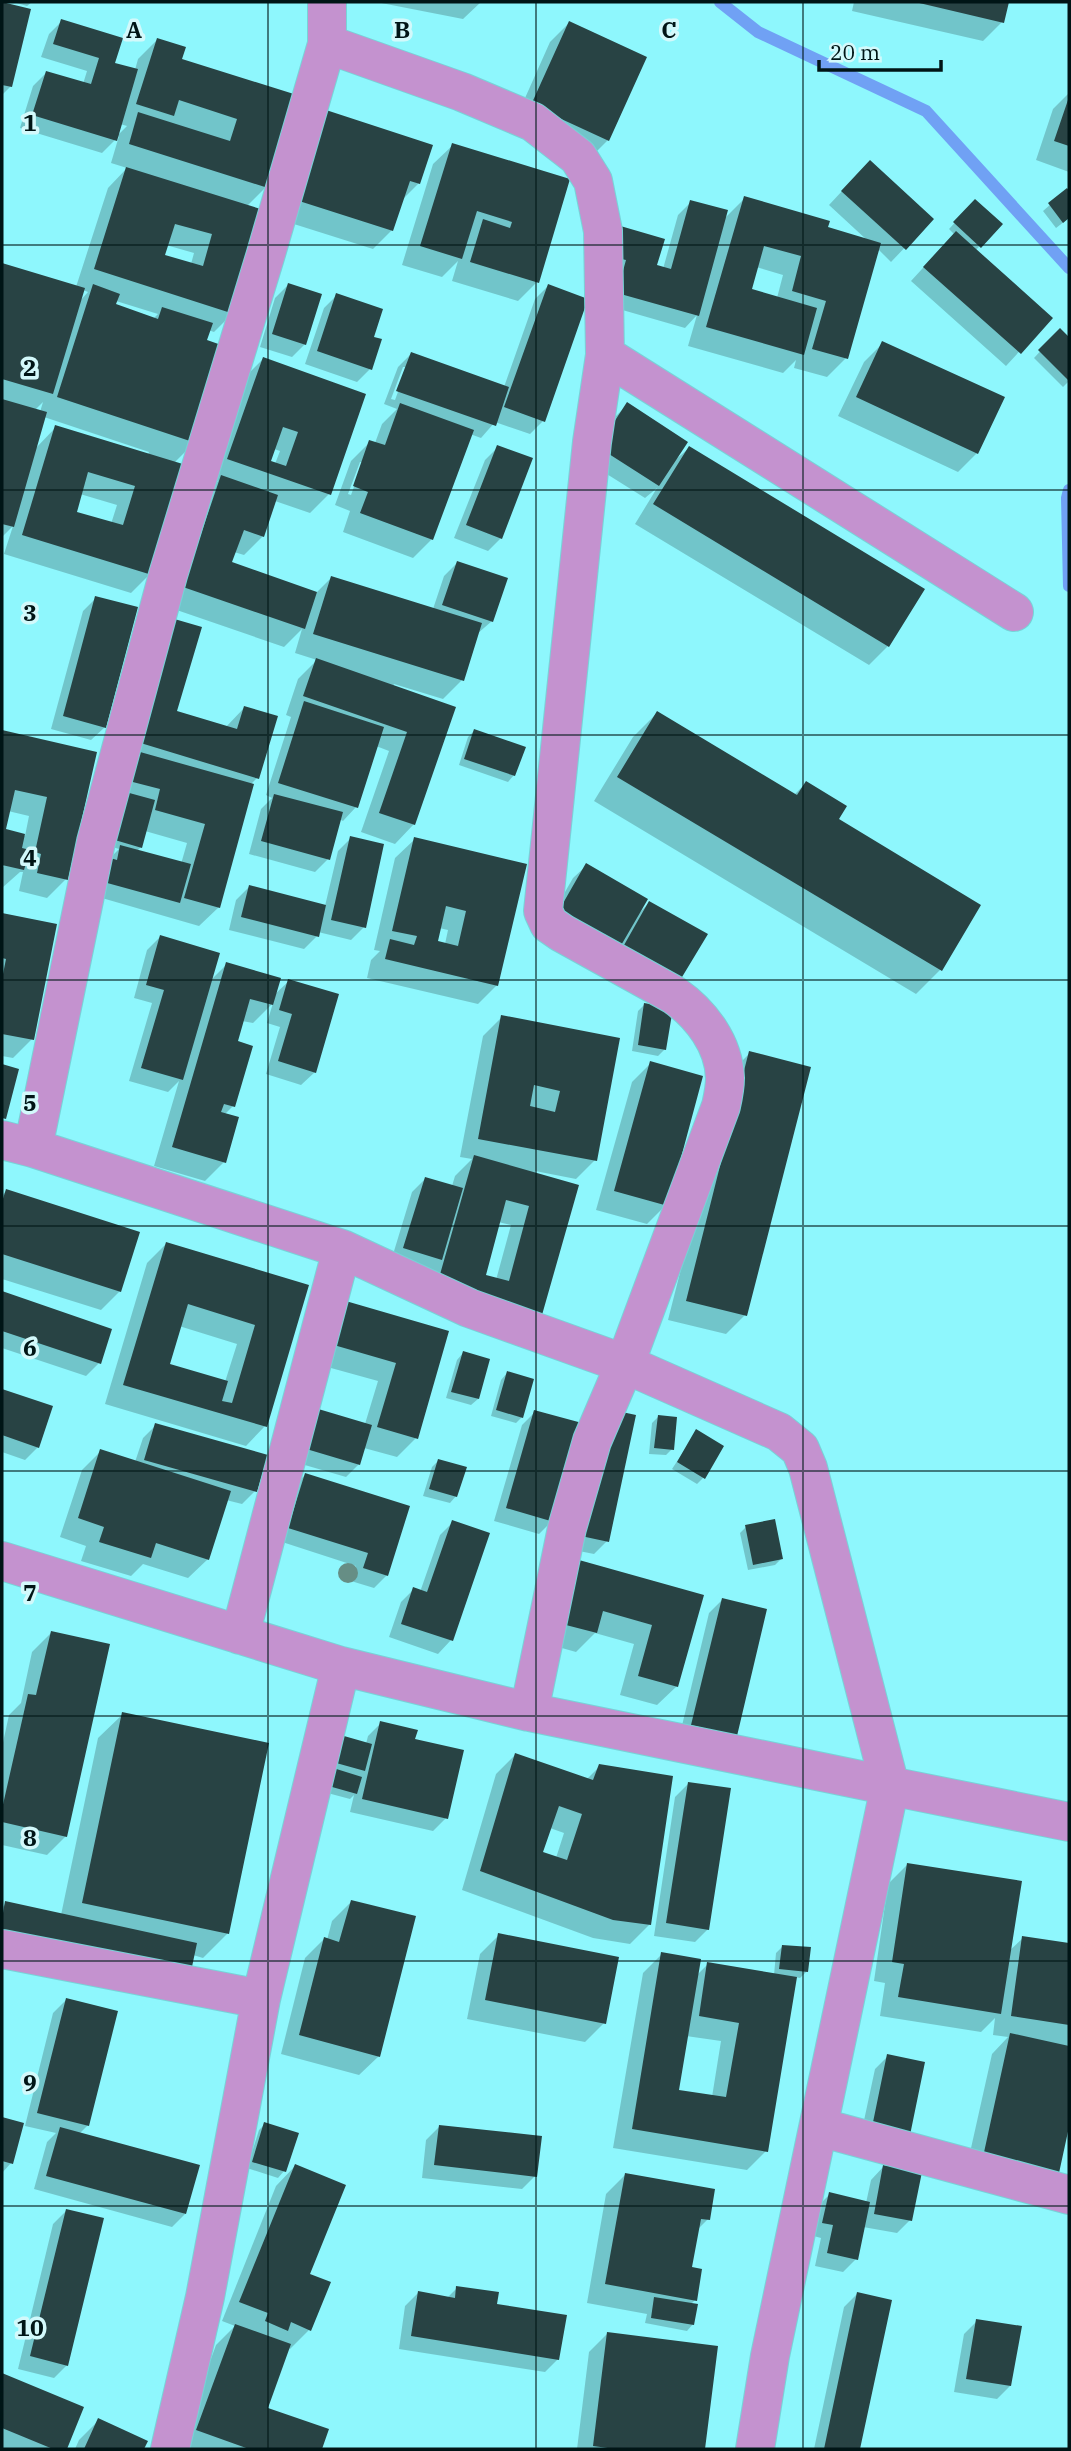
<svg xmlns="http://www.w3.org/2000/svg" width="1071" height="2451" viewBox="0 0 1071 2451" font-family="'IBM Plex Serif',serif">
<rect width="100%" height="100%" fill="#8ef7fd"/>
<path fill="#0003" fill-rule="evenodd" d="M13,2H32L27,6Z
M376,2H481L463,19Z
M854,2H1007L1002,22L983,41L852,11Z
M2,4L29,11L11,86L2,95Z
M62,21L113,64L135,70L138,59L157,40L180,60L295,96L266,187L246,207L233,313L214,332L208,330L205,341L195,442L174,463L150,574L131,593L4,554L13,526L2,537V266L76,287L108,188L127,168L111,163L119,136L102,153L20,128L33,86L46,73L83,84L87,71L41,57L49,34ZM120,124L127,126L116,137ZM166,245L194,253L191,264L163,256ZM83,290L88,292L80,301ZM116,301L158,314L153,319L114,306ZM43,402L40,412L35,410ZM44,417L149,452L148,455L56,427L35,449ZM80,494L117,505L111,524L74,513Z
M569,23L608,140L589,159L513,125L550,42Z
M1069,93V172L1036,160L1053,109Z
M307,131L419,183L402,200L392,230L373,249L278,219Z
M453,145L568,181L537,282L518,301L452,281L458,261L442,277L402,265L433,164Z
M857,175L932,219L891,262L878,249L846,358L827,377L794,368L796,360L783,373L688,346L697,315L685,328L605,305V240L663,269L678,215L691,202L724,219L745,198L826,228L868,241L829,205ZM756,267L783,275L777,298L749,290Z
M1066,191L1069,194V218L1056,228L1043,211Z
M975,201L1000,224L975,251L1050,318L1006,366L911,281L954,234L949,229Z
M288,285L305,344L292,357L260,347L275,298Z
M548,286L543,421L530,434L495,422L481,438L470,434L432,539L413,558L343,532L350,511L335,505L351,461L370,442L375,443L382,424L397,409L384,404L398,367L411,354L504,387L535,299ZM403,367H407L395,400L391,399ZM360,462H363L351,495L348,494Z
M337,295L371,338L370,369L357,382L305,364L324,308Z
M1060,330L1069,339V381L1063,387L1034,358Z
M883,343L977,453L958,472L838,416L864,362Z
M263,359L329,494L310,513L275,501L263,536L244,555L234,552L230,563L316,593L331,578L433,609L444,576L457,563L492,621L477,634L462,680L443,699L394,684L393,687L454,708L414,824L395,844L361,832L389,751L376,746L356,807L343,821L339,819L328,859L315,872L249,854L261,809L272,798L266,795L291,717L286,715L298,679L317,660L295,653L302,629L284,647L165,606L203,496L218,481L209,478L244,378ZM274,449L280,451L275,464L269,462Z
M628,404L673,462L689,448L888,646L869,665L635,524L657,488L645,498L586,461L615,417Z
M498,447L501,538L488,551L454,538L485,460Z
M96,598L105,727L91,740L51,729L83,611Z
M244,708L257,778L251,784L219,907L199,926L88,894L109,859L119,849L103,844L114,771L174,712L225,728ZM145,831L187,843L181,864L137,851L141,847Z
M657,713L794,795L806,783L836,820L979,906L940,970L916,994L594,801L633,737Z
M474,731L514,775L508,782L459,765L468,737Z
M2,732L95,754L66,879L47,898L19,891L23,872H20L2,888V867H4L2,863ZM8,811L29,816L25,836L4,831Z
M351,838L364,927L351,940L318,932L317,936L304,949L229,930L236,900L249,887L325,906L338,851Z
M415,839L525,865L497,985L478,1004L367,978L371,960L380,951L374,950L395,858ZM439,928L448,930L445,944L436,942Z
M586,866L638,914L649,903L705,935L601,966L542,932L573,878Z
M2,915L55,925L32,1039L13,1058L2,1056Z
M160,937L210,981L227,964L274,995L289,981L315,1072L301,1085L266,1074L280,1027L267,1023L273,1003L253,1023L242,1021L235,1043L233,1106L224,1115V1162L205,1181L154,1166L179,1081L168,1092L129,1081L152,1003L134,998L147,950Z
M644,1005L665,1049L658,1056L632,1051L638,1011Z
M502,1017L617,1039L595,1160L576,1179L535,1171L541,1314L391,1261L412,1192L425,1179L452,1186L455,1176L472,1159L460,1157L483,1036ZM498,1222L511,1225L496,1280L484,1276Z
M750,1053L745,1315L726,1334L668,1320L731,1072Z
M651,1063L666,1205L647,1224L596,1210L632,1082Z
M6,1191L120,1291L101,1310L2,1279V1196Z
M166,1244L307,1286L265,1426L246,1446L105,1404L147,1263ZM179,1326L237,1344L225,1382L168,1365Z
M2,1293L110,1330L99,1363L86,1376L2,1348Z
M314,1318L446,1333L416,1438L397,1457L364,1448L359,1464L346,1477L291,1461L302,1423L365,1424L378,1381L302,1360Z
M463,1353L478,1399L471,1405L446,1398L457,1360Z
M507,1373L522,1417L516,1423L491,1416L501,1380Z
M2,1391L51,1408L38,1447L25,1460L2,1452Z
M535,1412L552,1521L539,1534L494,1521L522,1425Z
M658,1417L672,1449L666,1455L649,1454L652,1423Z
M596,1424L607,1541L594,1554L569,1549Z
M156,1425L255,1491L242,1504L226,1500L208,1559L188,1578L143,1564L131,1576L81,1561L86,1546L60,1537L82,1470L101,1451L135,1462L143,1438Z
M697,1431L703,1478L697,1484L672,1469Z
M438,1461L456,1496L450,1503L423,1496L432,1467Z
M305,1475L387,1575L374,1588L351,1581L356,1566L276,1540L292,1488Z
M453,1522L488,1534L451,1640L438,1654L389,1637L401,1602L414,1589L420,1592L440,1535Z
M746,1527L781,1559L775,1565L748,1570L740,1533Z
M561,1581L702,1596L677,1686L657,1705L620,1695L634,1644L595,1633L576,1652L544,1643Z
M722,1600L735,1735L679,1738L709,1613Z
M51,1633L66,1836L47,1855L2,1845V1747L9,1715L21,1703L32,1652Z
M123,1714L267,1744L227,1934L203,1958L193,1955L2,1963V1908L6,1903L61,1915L98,1738Z
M381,1723L413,1740L446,1818L433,1831L350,1812L354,1795L350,1799L320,1791L324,1767L366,1744L368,1736Z
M515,1755L587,1779L600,1766L650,1924L630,1944L593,1938L462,1890L496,1774ZM550,1828L564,1833L556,1858L541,1853Z
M689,1783L708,1929L695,1942L654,1936L675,1797Z
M907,1865L1009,1951L1023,1938L1069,1944V2119L1058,2172L965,2175L992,2054L1008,2037L993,2035L995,2018L981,2032L880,2016L885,1983L874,1981L888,1884Z
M351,1902L379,2056L359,2075L281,2054L305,1958L324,1939L327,1940L332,1921Z
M499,1935L604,2023L585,2042L467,2019L480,1954Z
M782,1947L807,1971L800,1978L795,1977L766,2151L747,2170L613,2148L643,1973L662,1954L696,1976L708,1964L774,1975L776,1953ZM686,2036L721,2041L712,2097L677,2091Z
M66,2000L88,2125L79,2134L185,2214L172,2227L34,2189L47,2142L56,2133L25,2126L53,2013Z
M888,2056L894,2152L859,2144L875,2069Z
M2,2119L22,2124L11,2163L2,2173Z
M265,2124L284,2171L278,2178L247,2168L259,2130Z
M439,2127L535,2176L522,2189L422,2178L426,2140Z
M295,2166L308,2275L309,2330L290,2349L288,2347L266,2409L327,2430L320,2449H178L216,2345L235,2326L222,2321L276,2186Z
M884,2166L910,2220L897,2233L863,2227L856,2259L843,2272L815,2266L821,2238L810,2235L817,2207L830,2194L866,2203L871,2180Z
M625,2175L708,2219L697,2230L690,2268L695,2300L690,2305L693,2324L687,2331L645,2323L647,2314L587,2303L606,2194Z
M66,2211L67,2365L54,2378L18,2369L53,2224Z
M457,2288L495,2305L558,2359L545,2372L399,2349L405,2306L418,2293L447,2298Z
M857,2294L890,2301L859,2449H814L844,2307Z
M977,2321L1010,2386L997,2399L954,2392L964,2334Z
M608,2333L716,2347L704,2449H577L589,2352Z
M2,2375L81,2408L65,2449H2Z
M98,2421L146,2442L142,2449H75L79,2440Z"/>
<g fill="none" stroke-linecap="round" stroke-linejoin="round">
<path stroke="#70a1f4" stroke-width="12" d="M720,2L758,32L926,111L1069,268
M1069,490L1067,498L1069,586"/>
</g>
<path fill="#284344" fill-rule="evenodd" d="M2,2L31,9L12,87L2,85Z
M915,2H1009L1004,23Z
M61,19L123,38L115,63L138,69L117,141L32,115L46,71L91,84L99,58L53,44Z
M569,21L647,57L609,141L531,105Z
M157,38L186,47L182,59L297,95L268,188L129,144L138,112L230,141L237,119L179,100L174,116L136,104Z
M1069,97V146L1054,141Z
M326,110L433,145L420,184L410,181L393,231L296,200Z
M452,143L570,179L539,283L470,262L483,219L510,228L512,222L477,211L462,259L420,246Z
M870,160L934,219L906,250L841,191Z
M126,167L267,211L234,314L94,269ZM175,224L212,234L203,266L165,255Z
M1067,188L1069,191V218L1063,223L1048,203Z
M744,196L830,221L828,227L881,243L848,359L812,349L826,301L792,291L801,256L764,246L752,289L817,308L804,355L706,327Z
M975,199L1003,224L981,248L953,222Z
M690,200L728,210L699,316L617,293L626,260L608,256L617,225L665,239L657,265L671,269Z
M956,231L1053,318L1021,354L923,267Z
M2,263L85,288L53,394L2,379Z
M288,283L322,294L306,345L272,334Z
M93,284L120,294L116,304L158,319L162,307L213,323L207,340L227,347L196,443L57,397Z
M548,284L588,299L545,422L504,407Z
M336,293L383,309L374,337L382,339L372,370L317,351Z
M1060,328L1069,337V381L1038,350Z
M882,341L1005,397L978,454L856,397Z
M411,352L509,387L496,426L396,391Z
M263,357L366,394L331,495L227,459ZM283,427L298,432L286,466L271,461Z
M2,399L47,412L14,527L2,524Z
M627,402L688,442L659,486L598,447Z
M400,403L474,430L433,540L360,513L368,492L353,486L369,440L385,445Z
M55,425L186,465L152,575L22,535ZM88,472L135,486L123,525L77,512Z
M497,445L533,458L502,539L466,525Z
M689,446L925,589L889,647L653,504Z
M221,475L278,495L264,537L244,530L232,562L317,592L305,629L183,587Z
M457,561L508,578L493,622L442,605Z
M331,576L482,623L464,681L313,634Z
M95,596L138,607L106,728L63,716Z
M171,618L202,627L177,711L237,729L244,706L278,716L259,779L134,741Z
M316,658L456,707L415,825L379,813L407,732L303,696Z
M304,701L384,727L358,808L278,783Z
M657,711L797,795L806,781L847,806L839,819L981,905L942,971L617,777Z
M474,729L526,747L515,776L464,759Z
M2,730L97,752L68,880L37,873L41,854L35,852L47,797L15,790L6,829L25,834L22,848L30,850L24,870L2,865Z
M133,750L254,784L220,908L184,898L205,824L155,810L160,789L125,780Z
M122,791L155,800L142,848L108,838Z
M274,794L343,812L330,860L261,841Z
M350,836L384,844L366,928L331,920Z
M414,837L527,864L498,986L385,959L390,939L414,945L417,936L392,931ZM446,906L466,911L458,946L438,941Z
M120,845L191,864L180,903L100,881L107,857L117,860Z
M586,863L648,899L616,954L554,919Z
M249,885L326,905L319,937L241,917Z
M649,901L708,934L676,987L619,954Z
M2,913L57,924L34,1040L2,1034V979L6,959L2,958Z
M160,935L220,953L183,1080L141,1068L164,990L146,985Z
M226,962L281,978L273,1005L250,999L238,1041L253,1046L235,1107L224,1104L221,1112L239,1117L226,1163L172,1147Z
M288,979L339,994L316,1073L278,1061L292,1014L279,1010Z
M644,1003L673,1008L666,1050L638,1045Z
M501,1015L620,1038L597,1161L478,1139ZM534,1085L560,1091L555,1112L530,1106Z
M749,1051L811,1067L747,1316L686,1301Z
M650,1061L703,1076L668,1206L614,1191Z
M2,1064L19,1069L6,1119L2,1118Z
M474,1155L579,1185L542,1315L437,1285ZM506,1200L529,1206L509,1281L486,1275Z
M425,1177L463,1188L442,1260L403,1248Z
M6,1189L140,1232L121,1292L2,1254V1202Z
M166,1242L309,1285L267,1427L123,1385ZM188,1304L255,1325L232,1403L222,1401L228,1381L170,1364Z
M2,1291L112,1329L101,1364L2,1331Z
M332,1297L449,1331L418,1439L377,1427L396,1363L320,1341Z
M463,1351L490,1359L479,1399L451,1392Z
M507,1371L534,1379L523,1418L496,1410Z
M2,1389L53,1406L39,1448L2,1435Z
M315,1408L372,1425L360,1465L303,1448Z
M608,1409L636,1415L609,1542L581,1536Z
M534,1410L582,1423L554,1522L506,1508Z
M658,1415L677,1417L674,1450L654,1448Z
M155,1423L268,1455L257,1492L144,1460Z
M696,1429L724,1446L705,1479L677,1462Z
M100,1449L231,1491L209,1560L156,1543L151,1558L99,1542L104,1527L78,1518Z
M438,1459L467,1467L457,1497L429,1489Z
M305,1473L410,1506L388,1576L363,1568L368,1553L288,1528Z
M775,1519L783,1559L753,1565L745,1525Z
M452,1520L490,1533L453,1641L401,1624L413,1587L427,1592Z
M579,1560L704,1595L678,1687L638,1676L652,1625L603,1611L597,1633L562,1624Z
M722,1598L767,1609L737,1736L691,1725Z
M51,1631L110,1644L67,1837L2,1822V1809L28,1694L36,1695Z
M122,1712L269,1743L229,1934L82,1903Z
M380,1721L418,1730L415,1739L464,1750L448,1819L362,1799Z
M337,1734L372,1744L365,1771L329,1761Z
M515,1753L593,1780L599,1764L673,1776L651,1925L613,1920L480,1871ZM559,1806L582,1814L567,1860L543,1852Z
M330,1767L362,1777L357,1794L325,1785Z
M688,1782L731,1788L709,1930L666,1923Z
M907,1863L1022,1881L1001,2014L898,1997L904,1964L892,1962Z
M351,1900L416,1916L380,2057L299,2035L324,1937L339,1942Z
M5,1901L197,1943L189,1981L2,1940V1919Z
M498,1933L619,1957L606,2024L485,2000Z
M1022,1936L1069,1943V2025L1011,2016Z
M782,1945L811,1947L808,1972L779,1969Z
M661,1952L701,1959L679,2090L726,2097L739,2023L699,2016L707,1962L797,1977L768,2152L632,2129Z
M66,1998L118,2011L89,2126L37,2113Z
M1010,2033L1069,2046V2127L1059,2173L983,2157Z
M887,2054L925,2062L909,2140L871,2132Z
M2,2117L24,2123L13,2164L2,2161Z
M264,2122L299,2133L286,2172L252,2162Z
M439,2125L542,2136L537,2177L434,2165Z
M60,2127L200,2165L186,2214L46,2176Z
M295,2164L346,2185L310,2274L331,2282L311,2331L291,2322L288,2331L265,2321L268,2313L239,2302Z
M883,2165L922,2172L912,2221L874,2214Z
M625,2173L715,2189L710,2220L701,2219L692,2267L702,2269L697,2301L605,2284Z
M829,2192L870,2202L858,2260L827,2253L833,2225L822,2223Z
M66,2209L104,2218L68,2366L30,2356Z
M456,2286L499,2292L497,2304L567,2315L559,2360L411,2336L418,2291L455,2298Z
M857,2292L892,2300L860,2449H824Z
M654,2297L698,2304L694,2325L651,2318Z
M976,2319L1022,2326L1011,2386L966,2379Z
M235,2324L291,2344L268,2408L329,2429L322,2449H249L196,2430Z
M607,2332L718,2346L705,2449H615L593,2446Z
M2,2373L84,2407L67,2449H53L2,2428Z
M98,2418L148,2441L144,2449H84Z"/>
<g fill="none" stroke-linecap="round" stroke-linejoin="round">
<defs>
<path id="minor" d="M327,2V44L265,257L168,575L96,842L33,1148L342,1249L469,1308L625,1364L779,1432L800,1449L808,1468L890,1786L1069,1822
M327,44L462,92L533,122L578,157L593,181L603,231L605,355L592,442L543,911L549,924L562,933L674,995C701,1014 724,1044 725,1078C725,1087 723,1097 721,1106L625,1364L592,1441L567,1528L529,1712
M605,355L1014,612
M2,1140L33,1148
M2,1561L341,1666
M240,1635L342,1249
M2,1949L261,1999
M819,2127L1069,2195
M170,2449L205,2297L261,1999L341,1666L529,1712L890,1786L770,2356L755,2449"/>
</defs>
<use href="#minor" stroke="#77d3d8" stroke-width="40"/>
<use href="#minor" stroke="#c492cf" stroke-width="38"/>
</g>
<circle fill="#668e85" cx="348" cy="1573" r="10"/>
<path fill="none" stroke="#001516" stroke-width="2" stroke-opacity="0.55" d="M268,2V2449M536,2V2449M803,2V2449M2,245H1069M2,490H1069M2,735H1069M2,980H1069M2,1226H1069M2,1471H1069M2,1716H1069M2,1961H1069M2,2206H1069"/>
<g font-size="23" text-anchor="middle" font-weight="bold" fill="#001516" stroke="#d3f9fb" stroke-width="7" stroke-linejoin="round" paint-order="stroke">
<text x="134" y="38">A</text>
<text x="402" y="38">B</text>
<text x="669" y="38">C</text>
<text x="30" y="131">1</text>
<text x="30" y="376">2</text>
<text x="30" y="621">3</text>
<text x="30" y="866">4</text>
<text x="30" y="1111">5</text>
<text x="30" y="1356">6</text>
<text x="30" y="1601">7</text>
<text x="30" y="1846">8</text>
<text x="30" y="2091">9</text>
<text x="30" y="2336">10</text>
</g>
<rect width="1071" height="2451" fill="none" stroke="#001516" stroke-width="7"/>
<path d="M819 60v10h122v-10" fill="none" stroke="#001516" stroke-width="3.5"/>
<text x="830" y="60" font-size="21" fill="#001516" stroke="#d3f9fb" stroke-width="5" paint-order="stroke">20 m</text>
</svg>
